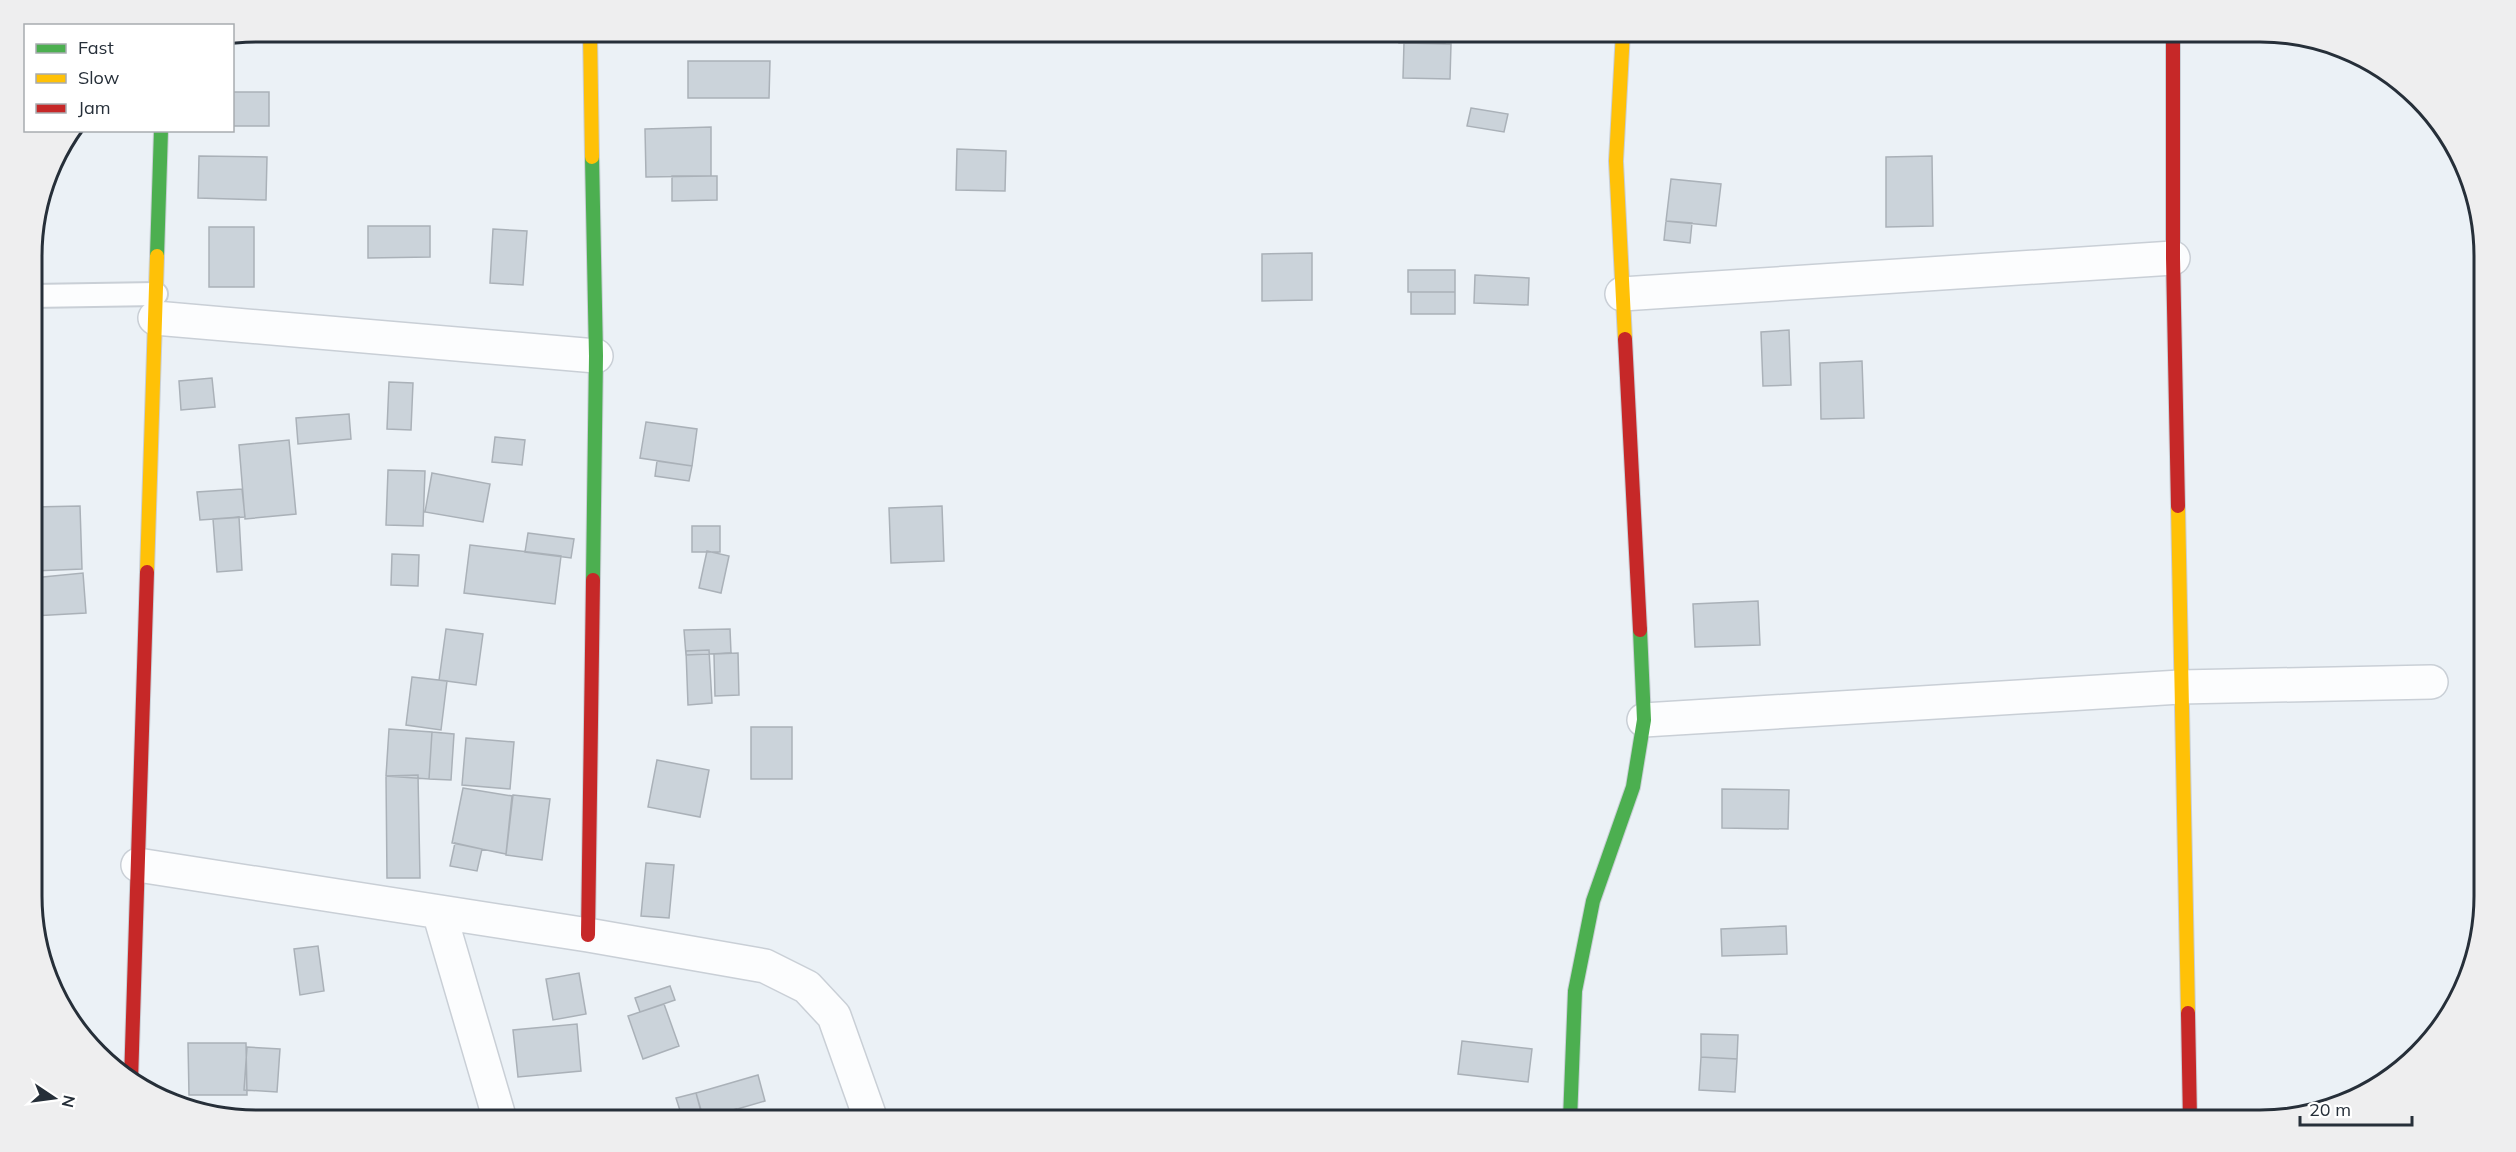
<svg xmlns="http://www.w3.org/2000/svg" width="2516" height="1152" viewBox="0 0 2516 1152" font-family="Mulish,sans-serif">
<rect width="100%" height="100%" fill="#ebf1f6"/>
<path fill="#cbd3da" stroke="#aab1b8" stroke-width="1.5" d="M1399,32H1445V43H1399Z
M1404,43L1451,44L1450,79L1403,78Z
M688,61H770L769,98H688Z
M232,92H269V126H232Z
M1471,108L1508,114L1504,132L1467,126Z
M711,127V176L646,177L645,129Z
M957,149L1006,151L1005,191L956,190Z
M199,156L267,157L266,200L198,198Z
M1932,156L1933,226L1886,227V157Z
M672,176H717V200L672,201Z
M1671,179L1721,184L1716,226L1666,221Z
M1666,221L1692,223L1690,243L1664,240Z
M368,226H430V257L368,258Z
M209,227H254V287H209Z
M493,229L527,231L523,285L490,283Z
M1312,253V300L1262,301V254Z
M1408,270H1455V292H1408Z
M1475,275L1529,278L1528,305L1474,303Z
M1411,292H1455V314H1411Z
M1789,330L1791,385L1763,386L1761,332Z
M1862,361L1864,418L1821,419L1820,363Z
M212,378L215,407L181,410L179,381Z
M389,382L413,383L411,430L387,429Z
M349,414L351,439L298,444L296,418Z
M646,422L697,429L692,466L640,458Z
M495,437L525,440L522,465L492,462Z
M289,440L296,514L245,519L239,445Z
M657,461L692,466L689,481L655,476Z
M388,470L425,471L423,526L386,525Z
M432,473L490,484L483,522L425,512Z
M242,489L245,517L200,520L197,492Z
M80,506L82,569L33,571V507Z
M942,506L944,561L891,563L889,508Z
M239,517L242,570L217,572L213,519Z
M692,526H720V552H692Z
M528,533L574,539L571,558L525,552Z
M470,545L561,556L555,604L464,593Z
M707,551L729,556L721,593L699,588Z
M392,554L419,555L418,586L391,585Z
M83,573L86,613L33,616V578Z
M1758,601L1760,645L1695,647L1693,604Z
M446,629L483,634L476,685L439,680Z
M730,629L731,653L686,655L684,630Z
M709,650L712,703L688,705L686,651Z
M738,653L739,695L715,696L714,654Z
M412,677L447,681L441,730L406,725Z
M751,727H792V779H751Z
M389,729L432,732L429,779L386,776Z
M432,732L454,734L451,780L429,779Z
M466,738L514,742L510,789L462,785Z
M657,760L709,770L700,817L648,807Z
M418,775L420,878H387L386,776Z
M463,788L512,796L506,854L452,843Z
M1722,789L1789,790L1788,829L1722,828Z
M513,795L550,799L542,860L506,855Z
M455,843L482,849L477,871L450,866Z
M646,863L674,865L669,918L641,916Z
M1786,926L1787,954L1722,956L1721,929Z
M318,946L324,991L300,995L294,949Z
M579,973L586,1014L553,1020L546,979Z
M670,986L675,1000L640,1012L635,998Z
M664,1004L679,1046L643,1059L628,1016Z
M577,1024L581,1071L518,1077L513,1030Z
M1701,1034L1738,1035L1737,1059L1701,1057Z
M1462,1041L1532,1049L1528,1082L1458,1074Z
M188,1043H246L247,1095H189Z
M247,1047L280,1049L277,1092L244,1090Z
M1701,1057L1737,1059L1735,1092L1699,1090Z
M758,1075L765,1101L703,1119L696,1093Z
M696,1093L704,1120H683L676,1098Z
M736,1109L739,1120H704L703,1119Z"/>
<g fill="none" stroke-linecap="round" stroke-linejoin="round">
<defs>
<path id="lane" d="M32,296L156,294"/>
<path id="street" d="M1622,294L2173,258
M155,318L596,356
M1644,720L2180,687L2431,682
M138,865L588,935L765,966L807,987L834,1016L871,1120
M439,912L500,1120"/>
<path id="fast" d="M592,157L596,356L593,580
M157,256L161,130
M1570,1120L1575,991L1593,901L1633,787L1644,720L1640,630"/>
<path id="slow" d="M590,32L592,157
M1623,32L1616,161L1625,339
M2178,506L2188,1013
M147,572L157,256"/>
<path id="jam" d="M2173,32V258L2178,506
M1625,339L1640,630
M588,935L593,580
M2188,1013L2190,1120
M131,1081L147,572"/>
</defs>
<use href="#lane" stroke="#c9cfd6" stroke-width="26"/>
<use href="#street" stroke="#c9cfd6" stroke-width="36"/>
<use href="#fast" stroke="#c9cfd6" stroke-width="16"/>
<use href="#slow" stroke="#c9cfd6" stroke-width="16"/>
<use href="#jam" stroke="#c9cfd6" stroke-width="16"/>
<use href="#lane" stroke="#fcfdfe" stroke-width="22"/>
<use href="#street" stroke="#fcfdfe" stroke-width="33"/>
<use href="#fast" stroke="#4caf50" stroke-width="14"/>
<use href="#slow" stroke="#ffc107" stroke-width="14"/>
<use href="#jam" stroke="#c62828" stroke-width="14"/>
</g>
<path d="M0 0H2516V1152H0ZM256 42H2260A214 214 0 0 1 2474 256V896A214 214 0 0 1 2260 1110H256A214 214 0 0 1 42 896V256A214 214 0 0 1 256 42Z" fill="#eeeeef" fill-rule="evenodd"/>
<path fill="none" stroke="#262f39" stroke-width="3" d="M256 42H2260A214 214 0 0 1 2474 256V896A214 214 0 0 1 2260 1110H256A214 214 0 0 1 42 896V256A214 214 0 0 1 256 42Z"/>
<rect x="24" y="24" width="210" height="108" fill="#ffffff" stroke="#a8acb0" stroke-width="1.5"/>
<rect x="36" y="44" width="30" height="9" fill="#4caf50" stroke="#a8acb0" stroke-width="1.5"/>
<text x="78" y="54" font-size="18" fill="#262f39">Fast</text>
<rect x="36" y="74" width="30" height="9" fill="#ffc107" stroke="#a8acb0" stroke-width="1.5"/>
<text x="78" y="84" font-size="18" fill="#262f39">Slow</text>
<rect x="36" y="104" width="30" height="9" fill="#c62828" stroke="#a8acb0" stroke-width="1.5"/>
<text x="78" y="114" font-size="18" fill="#262f39">Jam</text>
<g transform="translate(54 1098) rotate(103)" stroke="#ffffff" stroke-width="4.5" paint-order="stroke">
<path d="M0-4.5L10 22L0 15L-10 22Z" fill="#262f39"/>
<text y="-9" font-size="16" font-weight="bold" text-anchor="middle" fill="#262f39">N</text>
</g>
<path d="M2300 1116v9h112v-9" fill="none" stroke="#262f39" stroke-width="3"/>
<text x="2309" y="1116" font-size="18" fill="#262f39" stroke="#ffffff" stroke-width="4.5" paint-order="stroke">20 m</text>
</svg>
